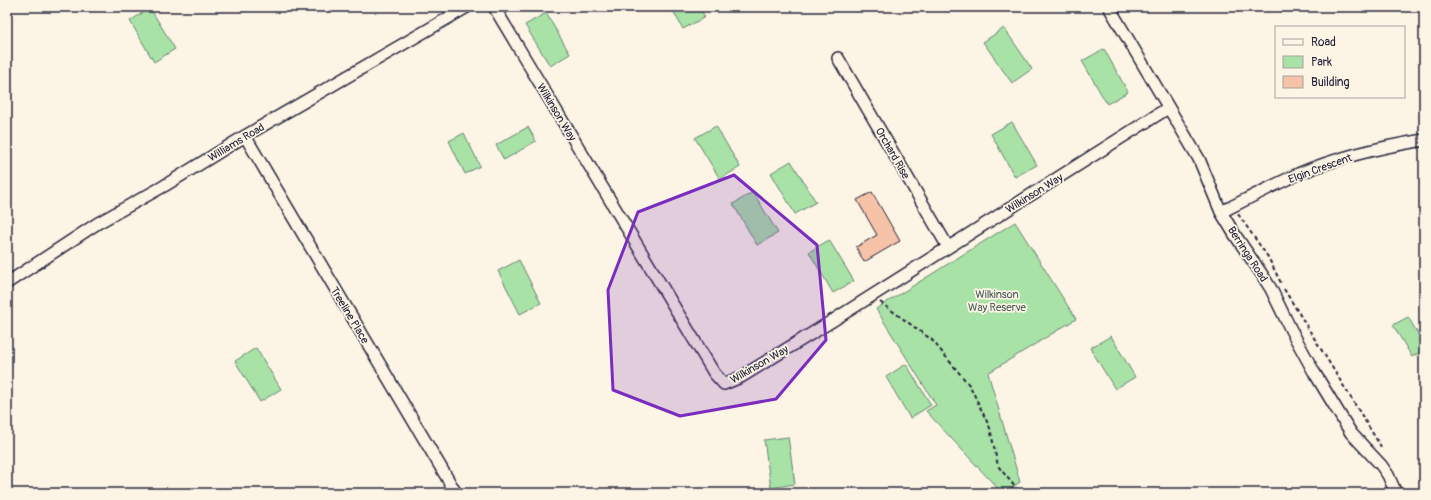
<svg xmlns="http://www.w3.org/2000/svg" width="1431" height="500" viewBox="0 0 1431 500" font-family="Pangolin,sans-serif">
<rect width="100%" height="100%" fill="#fcf5e5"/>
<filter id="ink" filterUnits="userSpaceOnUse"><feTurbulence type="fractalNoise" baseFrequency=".025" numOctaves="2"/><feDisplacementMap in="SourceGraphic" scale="8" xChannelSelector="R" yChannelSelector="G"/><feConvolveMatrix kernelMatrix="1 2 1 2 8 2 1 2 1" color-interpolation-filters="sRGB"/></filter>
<g filter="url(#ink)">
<path fill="#a9e2a7" stroke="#668271" d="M671,7H699L705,17L683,29Z
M150,8L175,49L154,62L130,21Z
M546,13L570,54L550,66L525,25Z
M1004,28L1032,69L1012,83L983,42Z
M1104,49L1128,92L1107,104L1082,61Z
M1012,122L1037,165L1015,177L991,134Z
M716,126L740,167L720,179L695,138Z
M528,127L536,141L504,160L496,145Z
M464,133L480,166L465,174L449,141Z
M791,161L816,202L795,214L771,173Z
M753,192L778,233L757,245L733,204Z
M1015,222L1076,319L988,373L1020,482L1012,488L1009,493H1002L926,411L936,405L876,309Z
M829,240L854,281L833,293L809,252Z
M519,260L541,303L520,314L498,271Z
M1408,317L1424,344V350L1412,357L1393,325Z
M1111,336L1135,377L1115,389L1090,348Z
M256,348L281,389L260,402L235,361Z
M906,364L931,405L910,418L886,377Z
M788,437L795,484L771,488L764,440Z"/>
<path fill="#f6c2a8" stroke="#22223b" d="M872,192L900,241L864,262L856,247L877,235L857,200Z"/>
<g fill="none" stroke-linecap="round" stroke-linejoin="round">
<defs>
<path id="street" d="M494,7L714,373L724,384L741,377L832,321L1168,108
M1109,7L1199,159L1221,212L1235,235L1261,273L1271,289L1291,330L1314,372L1351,433L1381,465L1388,475L1396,493
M838,58L948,247
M245,136L456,493
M1221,212C1247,199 1272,186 1298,174C1338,157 1381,147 1424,140
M7,283L98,223L164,186L245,136L467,7"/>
</defs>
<use href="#street" stroke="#22223b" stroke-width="14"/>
<path stroke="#22223b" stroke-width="2" stroke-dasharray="4 3" stroke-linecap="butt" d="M1238,214L1268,257L1282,285
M1284,289L1383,450
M880,302L932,340L970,386L990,428L998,466L1020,493"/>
<use href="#street" stroke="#fcf5e5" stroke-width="11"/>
</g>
</g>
<path fill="#7b2cbf" fill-opacity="0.2" stroke="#7b2cbf" stroke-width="3" stroke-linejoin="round" d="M734,175L817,245L826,340L776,399L680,416L613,390L608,290L638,212Z"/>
<g text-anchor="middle" stroke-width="3.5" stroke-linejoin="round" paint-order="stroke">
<g font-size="11" fill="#22223b" stroke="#fcf5e5">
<text transform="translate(557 112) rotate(59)" y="4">Wilkinson Way</text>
<text transform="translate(236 142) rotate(-31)" y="4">Williams Road</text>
<text transform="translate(893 153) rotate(60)" y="4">Orchard Rise</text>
<text transform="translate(1320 168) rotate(-20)" y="4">Elgin Crescent</text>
<text transform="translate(1034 193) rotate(-32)" y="4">Wilkinson Way</text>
<text transform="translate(1248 254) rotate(57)" y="4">Berringa Road</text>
<text transform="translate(350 315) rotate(59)" y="4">Treeline Place</text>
<text transform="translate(759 364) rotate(-30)" y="4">Wilkinson Way</text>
</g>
<g font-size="11" fill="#4a5c5b" stroke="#fcf5e5">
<text x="997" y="298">Wilkinson<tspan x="997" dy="13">Way Reserve</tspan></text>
</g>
</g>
<rect width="1431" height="500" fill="none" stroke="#fcf5e5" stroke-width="24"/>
<rect x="12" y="12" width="1407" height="476" fill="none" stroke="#22223b" stroke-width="1.5" filter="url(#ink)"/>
<rect x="1275" y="26" width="130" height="72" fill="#fcf5e5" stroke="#a5a1a1"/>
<rect x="1283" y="39" width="20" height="6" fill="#fcf5e5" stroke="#a5a1a1"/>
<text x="1311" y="46" font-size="12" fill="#22223b">Road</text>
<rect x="1283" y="56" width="20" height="12" fill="#a9e2a7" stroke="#a5a1a1"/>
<text x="1311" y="66" font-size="12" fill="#22223b">Park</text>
<rect x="1283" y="76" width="20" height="12" fill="#f6c2a8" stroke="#a5a1a1"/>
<text x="1311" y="86" font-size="12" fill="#22223b">Building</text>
</svg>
